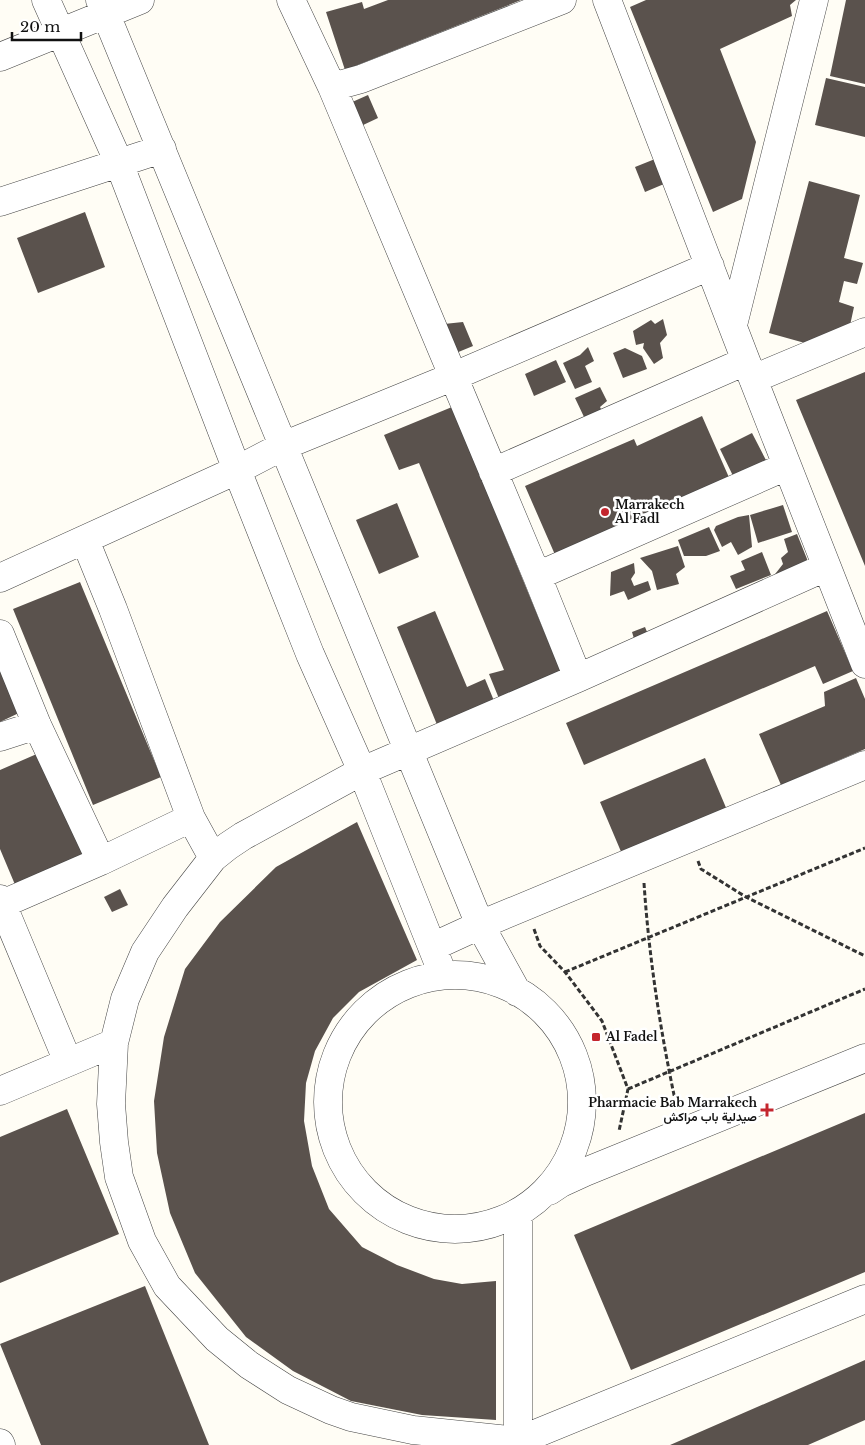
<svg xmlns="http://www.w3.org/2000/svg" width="865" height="1445" viewBox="0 0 865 1445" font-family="'Libre Baskerville',Vazirmatn,serif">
<rect width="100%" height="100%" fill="#fffdf5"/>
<path fill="#5a524d" d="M388,0H521L345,70L326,12L362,2L364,9Z
M646,0H796L790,5L792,16L720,49L756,142L742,199L713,212L630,7Z
M846,0H865V84L830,76Z
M826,78L865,87V137L815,125Z
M368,95L378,118L361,126L350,103Z
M655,159L664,184L645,192L635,167Z
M809,181L860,195L844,258L863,263L857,284L844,281L839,302L854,307L849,330L812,345L769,333Z
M85,212L105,267L38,293L17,238Z
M663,319L667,335L660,343L663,358L654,364L643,348L644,343L636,345L633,331L651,320L655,324Z
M463,322L473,346L456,353L444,324Z
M588,347L594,361L585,366L592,382L575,389L563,363L580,355Z
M625,348L642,356L647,369L623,378L613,353Z
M556,360L566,382L534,396L525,374Z
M865,372V566L796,400Z
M600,387L607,401L600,407L602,411L585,419L575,398Z
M452,407L564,680L502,706L489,674L504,670L419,463L399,470L384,435Z
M702,416L731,482L556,557L525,486L634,439L637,446Z
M752,433L768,464L735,480L720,449Z
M397,503L419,557L379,574L356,520Z
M783,505L792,532L758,543L750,515Z
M749,515L752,547L738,555L731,542L722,547L714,530L716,526L738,517Z
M709,527L720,551L706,556H684L678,540Z
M797,534L811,569L772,578L783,564L781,558L788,552L784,539Z
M678,546L685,567L676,574L679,584L657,590L652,571L640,558Z
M762,552L771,575L736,589L730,576L745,570L741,561Z
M634,563L635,573L631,579L634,586L648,581L651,590L628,600L624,591L610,596L611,572Z
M80,582L161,777L93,805L13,609Z
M435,611L467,687L485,679L497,708L440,732L397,627Z
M827,611L853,671L823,684L815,666L584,765L566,723Z
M645,627L649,637L635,642L632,632Z
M0,668L21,712L0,722Z
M856,678L865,699V749L781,785L759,734L825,706L824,692Z
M39,753L84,857L16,887L0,849V770Z
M705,758L727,810L622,854L600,802Z
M357,822L417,960L359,992L333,1018L315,1051L306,1083L304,1121L312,1166L329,1209L362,1247L397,1265L434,1279L462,1284L496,1281V1420L422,1415L351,1401L293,1371L246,1337L195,1273L170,1213L157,1153L154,1101L164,1037L185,969L220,922L276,867Z
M120,889L128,905L112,912L104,897Z
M67,1109L119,1234L0,1283V1137Z
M865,1113V1272L631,1370L574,1235Z
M145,1286L209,1445H41L0,1344Z
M865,1360V1420L808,1445H670Z"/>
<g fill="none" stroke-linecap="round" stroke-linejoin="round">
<defs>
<path id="minor" d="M46,0L119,163L237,470L310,654L362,771L442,972
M100,0L480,925L517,992
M291,0L332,87L537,576L578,678
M607,0L746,361L865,664
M0,57L140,0
M332,87L361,79L562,0
M0,202L162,149
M733,325L814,0
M753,379L865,332
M493,472L746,361
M85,540L113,609L191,818L213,858
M826,567L578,678L362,771L243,836L228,846L213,858L175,907L145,952L125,999L114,1043L111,1104L114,1142L119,1177L142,1241L167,1286L217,1339L249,1365L288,1390L331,1410L351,1417L413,1430L518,1441L865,1299
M537,576L787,466
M0,578L237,470L283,446L452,377L710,266
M0,634L37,725L101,861
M0,737L37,725
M0,899L68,1062
M0,905L101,861L191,818
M432,947L480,925L865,765
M328 1102a127 127 0 1 1 254 0a127 127 0 1 1-254 0Z
M0,1091L114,1043
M549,1191L561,1183L585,1172L865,1058
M518,1214V1441L519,1445
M0,1443L1,1445"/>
</defs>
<use href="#minor" stroke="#444" stroke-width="29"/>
<path stroke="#333" stroke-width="3" stroke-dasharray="5 2.5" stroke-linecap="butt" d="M698,861L701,869L746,897L865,956
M644,883C649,959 661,1035 677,1109
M534,929L540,946L565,972L602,1021L628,1089L619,1131
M565,972L865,848
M628,1089L865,989"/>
<use href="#minor" stroke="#fff" stroke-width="28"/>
</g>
<g fill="#c4262e" stroke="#fff" stroke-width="2">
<circle cx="605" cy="512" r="5"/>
<rect x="591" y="1032" width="10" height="10" rx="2.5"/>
<path d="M764.5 1102.5h5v5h5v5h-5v5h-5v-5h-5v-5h5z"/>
</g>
<g text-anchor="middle" stroke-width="5" stroke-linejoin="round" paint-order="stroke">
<g font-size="12" font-weight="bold" fill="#111" stroke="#fff" text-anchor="start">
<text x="615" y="509">Marrakech<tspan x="615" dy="14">Al Fadl</tspan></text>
<text x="606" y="1041">Al Fadel</text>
<text x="757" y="1107" text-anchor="end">Pharmacie Bab Marrakech<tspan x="757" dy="14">صيدلية باب مراكش</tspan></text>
</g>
</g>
<path d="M12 32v8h69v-8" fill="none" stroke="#111111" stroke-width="2.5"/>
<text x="20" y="32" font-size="15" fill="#111111" stroke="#ffffff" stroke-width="4" paint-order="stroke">20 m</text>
</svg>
